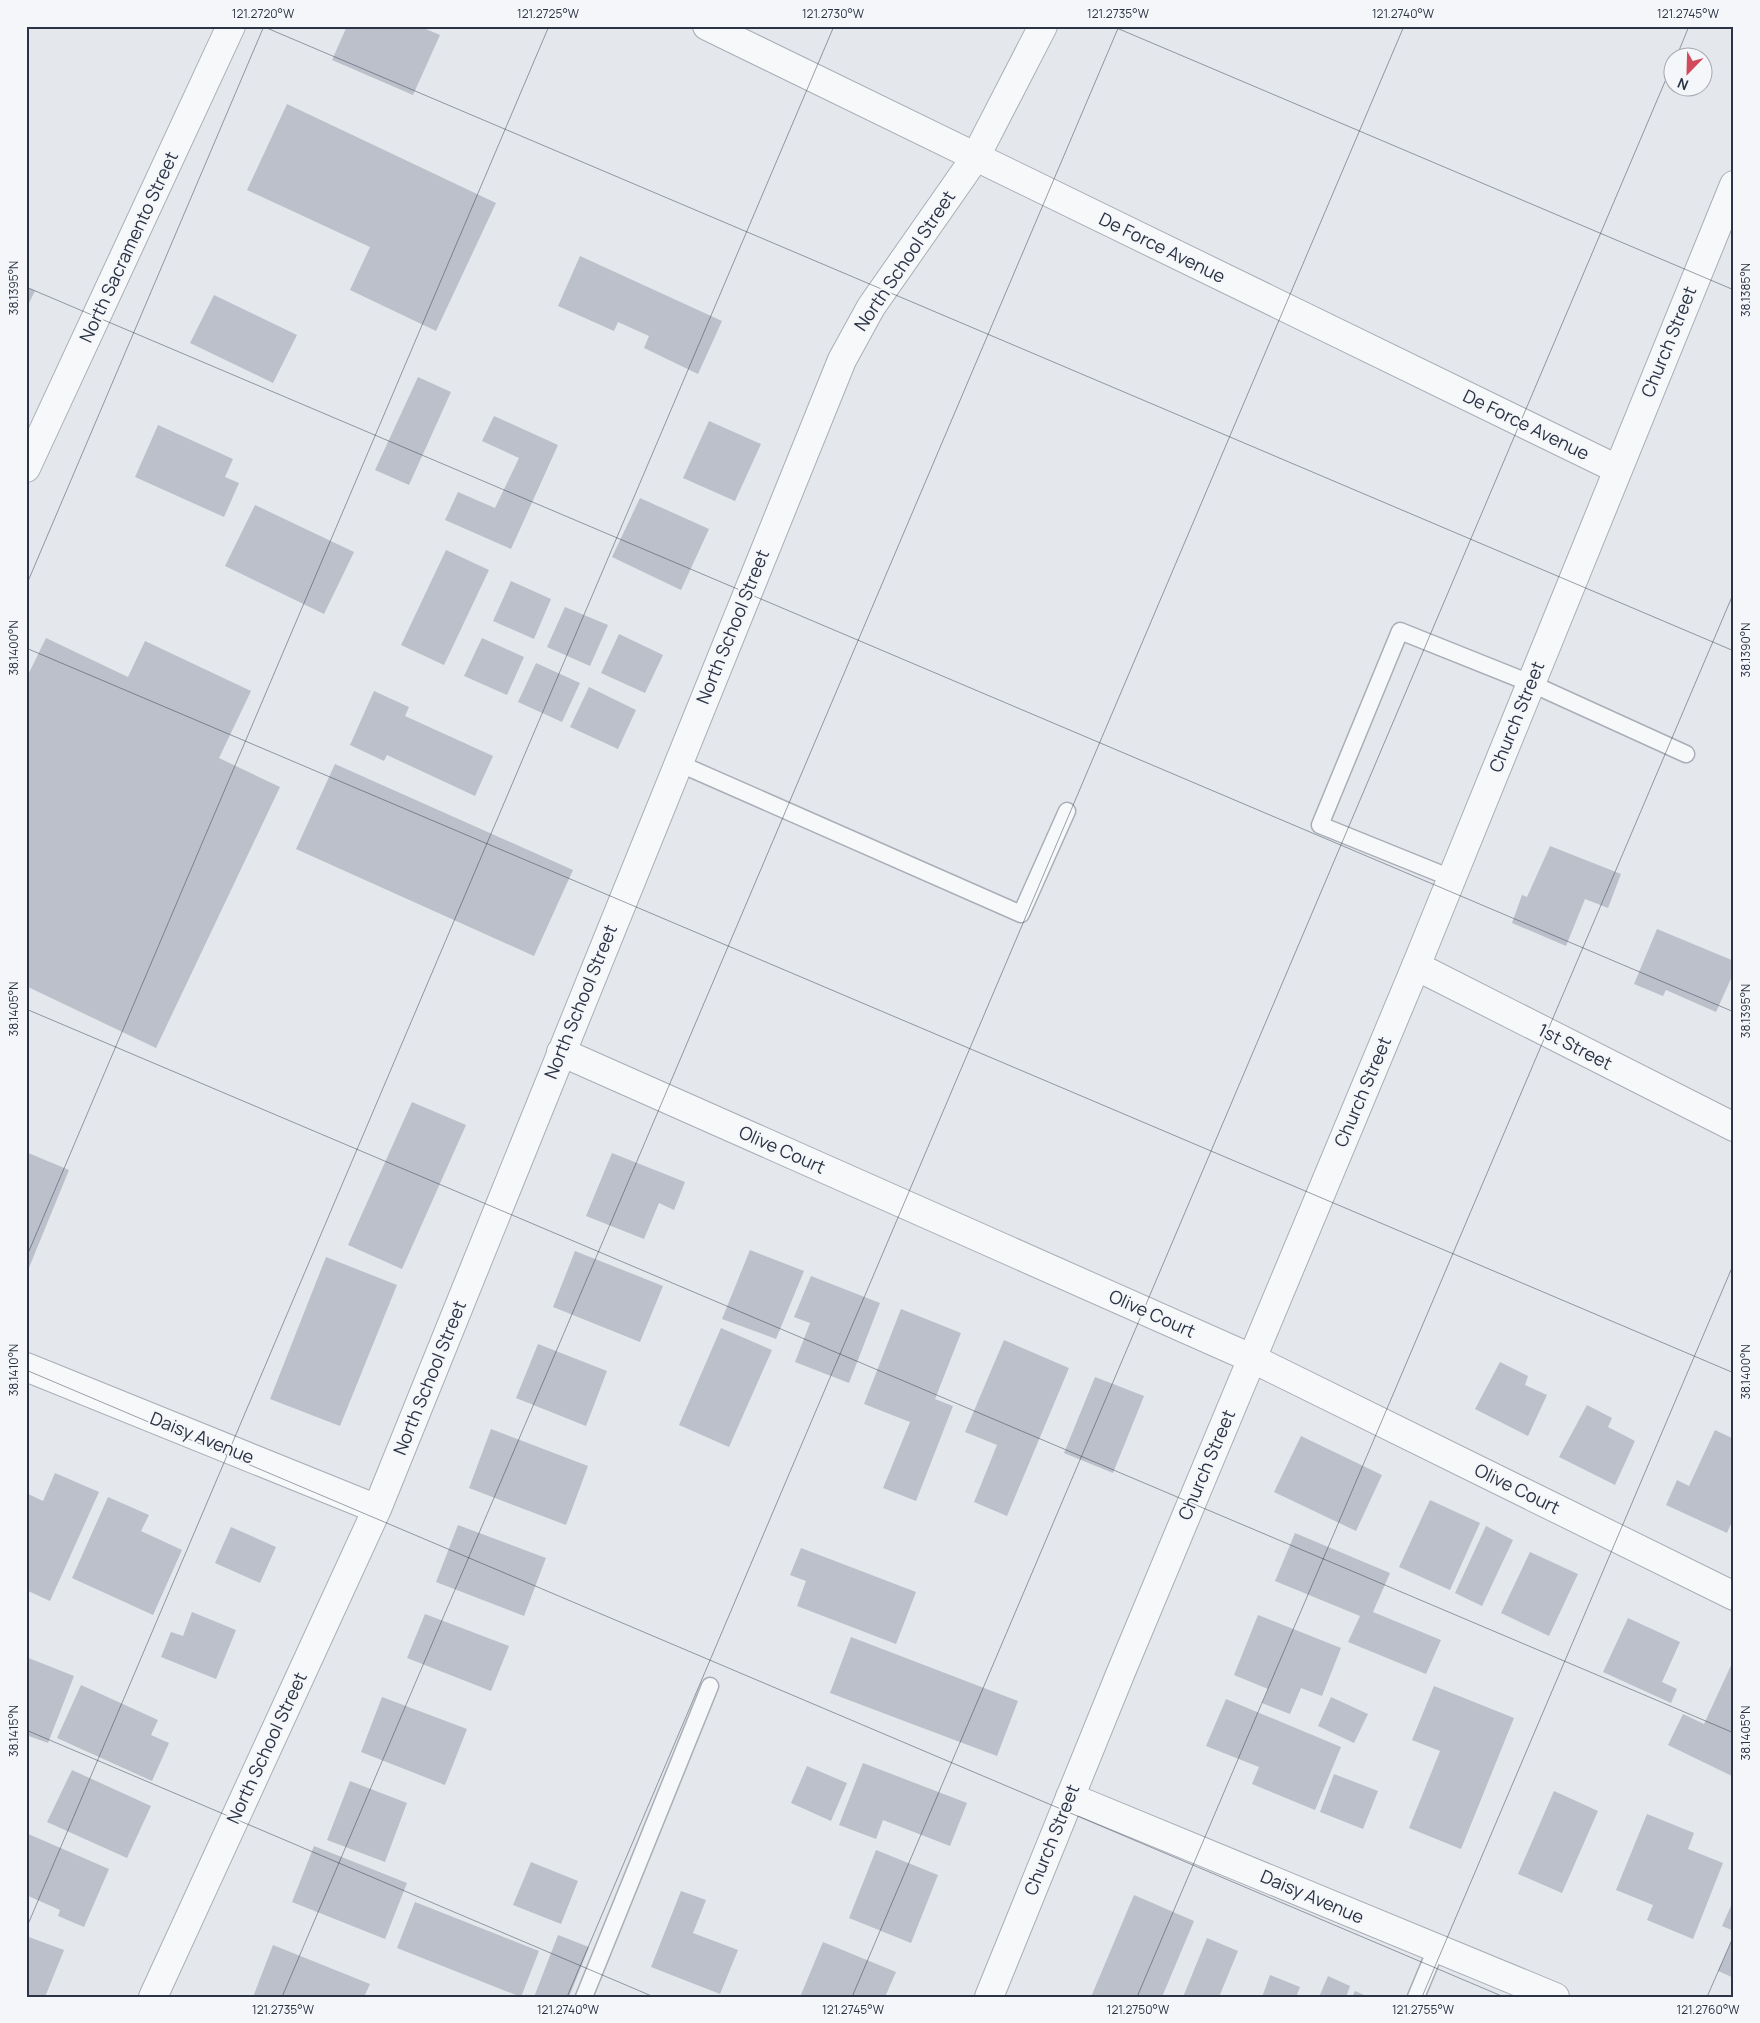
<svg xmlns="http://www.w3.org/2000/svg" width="1760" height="2023" viewBox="0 0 1760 2023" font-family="Manrope,sans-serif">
<rect width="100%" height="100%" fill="#e4e7ec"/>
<path fill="#bbc0ca" d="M347,26H419L440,35L413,95L332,60Z
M287,104L496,203L436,331L350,290L370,247L247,190Z
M580,256L722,321L698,374L644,348L649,336L618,322L614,331L558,306Z
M26,287L35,291L26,309Z
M214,295L297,335L273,383L190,343Z
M418,377L451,392L409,485L375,470Z
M494,416L558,445L511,549L445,520L458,492L495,508L519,458L482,441Z
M709,421L761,444L735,501L683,478Z
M158,425L233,459L225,477L239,483L224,517L135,477Z
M640,498L709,529L681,590L612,557Z
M255,505L354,552L324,614L225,566Z
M446,550L489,570L444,665L401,645Z
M511,581L551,599L534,639L493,621Z
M565,607L608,625L590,666L547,647Z
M619,634L663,655L645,693L601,673Z
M46,638L128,677L145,641L251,691L219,758L280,787L156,1048L26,986V679Z
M482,638L524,657L507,695L464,676Z
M536,663L580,683L562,722L518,702Z
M589,687L636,710L618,749L570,727Z
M374,691L409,707L405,716L493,756L475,796L387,755L384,761L350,745Z
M335,764L573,870L534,956L296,849Z
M1550,846L1621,874L1608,908L1585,899L1566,946L1512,923L1522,895L1527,897Z
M1657,929L1734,961V972L1716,1012L1666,990L1663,996L1634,984Z
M412,1102L466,1125L402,1269L348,1245Z
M26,1152L69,1170L26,1275Z
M612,1153L685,1182L674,1210L659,1203L644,1239L586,1216Z
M750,1250L804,1271L776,1339L722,1319Z
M575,1251L663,1286L640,1342L553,1307Z
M326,1257L397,1285L340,1426L270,1399Z
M811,1276L880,1303L849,1383L795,1362L810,1323L794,1317Z
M901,1309L961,1333L935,1399L953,1406L916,1501L883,1488L910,1422L864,1404Z
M721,1328L772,1350L729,1447L679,1425Z
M1004,1340L1069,1368L1007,1516L974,1502L997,1445L965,1432Z
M538,1344L607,1371L586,1426L516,1398Z
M1500,1362L1528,1376L1525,1385L1547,1395L1528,1436L1475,1409Z
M1095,1377L1144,1396L1113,1473L1064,1453Z
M1587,1405L1612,1418L1608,1427L1635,1441L1615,1485L1559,1457Z
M491,1429L588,1466L566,1525L469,1488Z
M1715,1430L1734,1439V1517L1727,1533L1666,1505L1677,1480L1689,1486Z
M1301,1436L1382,1475L1356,1531L1274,1492Z
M55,1473L99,1492L50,1601L26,1590V1493L43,1501Z
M108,1497L149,1515L141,1531L182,1550L153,1615L72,1578Z
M1430,1500L1480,1523L1450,1590L1399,1567Z
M458,1525L546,1558L524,1616L436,1582Z
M1486,1526L1513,1540L1482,1606L1455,1593Z
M231,1527L276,1547L260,1583L215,1563Z
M1295,1533L1390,1573L1373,1612L1441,1640L1426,1674L1348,1642L1360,1616L1275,1581Z
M801,1548L916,1592L896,1644L797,1606L806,1581L790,1575Z
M1530,1552L1578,1574L1549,1636L1501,1613Z
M192,1612L236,1630L216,1679L161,1657L171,1632L183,1636Z
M425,1614L509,1646L491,1691L407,1658Z
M1258,1615L1341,1648L1322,1696L1301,1688L1290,1714L1262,1703L1268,1689L1234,1675Z
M1628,1618L1680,1642L1662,1682L1677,1689L1671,1703L1603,1672Z
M851,1637L1018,1701L997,1756L830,1693Z
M26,1657L74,1676L48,1743L26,1735Z
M1734,1659V1777L1668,1745L1683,1714L1704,1724Z
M81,1685L158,1720L151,1735L169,1743L152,1781L57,1738Z
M1434,1686L1514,1718L1461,1849L1409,1828L1440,1751L1412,1740Z
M382,1697L467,1729L445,1785L361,1752Z
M1331,1697L1368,1714L1354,1743L1318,1726Z
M1226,1699L1341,1747L1315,1810L1252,1784L1259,1767L1206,1746Z
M863,1763L967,1803L950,1846L883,1820L876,1839L839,1825Z
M807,1766L847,1783L831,1821L791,1803Z
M72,1770L151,1806L127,1858L47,1822Z
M1334,1774L1378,1791L1363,1829L1320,1812Z
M350,1781L407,1803L385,1862L327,1840Z
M1554,1791L1598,1811L1562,1893L1518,1874Z
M1647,1814L1694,1833L1688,1849L1723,1863L1693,1939L1647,1920L1653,1905L1616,1890Z
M26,1833L109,1869L84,1927L58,1916L60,1910L26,1895Z
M314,1846L407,1883L385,1939L292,1902Z
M876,1850L938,1875L911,1943L849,1918Z
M531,1862L578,1881L561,1924L513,1905Z
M681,1891L706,1900L693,1933L738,1950L720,1994L651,1967Z
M1134,1895L1194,1921L1162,1997H1091Z
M1734,1899V1931L1722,1926Z
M415,1902L539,1951L521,1997L397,1948Z
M558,1935L589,1947L569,1997H534Z
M26,1936L64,1950L45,1997H26Z
M1734,1936V1978L1718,1971Z
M1207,1938L1238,1951L1219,1997H1183Z
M823,1942L896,1972L885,1997H800Z
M273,1945L370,1984L364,1997H253Z
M1270,1975L1300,1987L1296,1997H1262Z
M1328,1976L1350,1986L1346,1997H1319Z
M1355,1991L1369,1997H1352Z"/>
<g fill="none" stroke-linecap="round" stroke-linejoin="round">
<defs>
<path id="service" d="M678,763L1021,914L1067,811
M1451,878L1320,825L1400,631L1530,683L1686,754
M584,1997L710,1686
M1416,1997L1436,1949"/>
<path id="minor" d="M707,26L1617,469
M26,468L231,26
M1416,966L1734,1127
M561,1052L1251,1358L1734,1596
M26,1367L377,1509
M1070,1797L1555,1997
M153,1997L377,1509L842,360L871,307L975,158L1043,26"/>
<path id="tertiary" d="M989,1997L1121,1672L1416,966L1734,185"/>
</defs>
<use href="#service" stroke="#a9aeb7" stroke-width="19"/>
<use href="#minor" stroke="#a9aeb7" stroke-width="30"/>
<use href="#tertiary" stroke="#a9aeb7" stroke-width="30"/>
<use href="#service" stroke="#f7f8fa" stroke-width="16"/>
<use href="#minor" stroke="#f7f8fa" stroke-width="28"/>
<use href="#tertiary" stroke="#f7f8fa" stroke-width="28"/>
</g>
<path fill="none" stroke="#2b3445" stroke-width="1" stroke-opacity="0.45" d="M262,26L1734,651M1112,26L1734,290M1676,58L1689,26M26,287L1734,1012M26,586L264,26M26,648L1734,1373M26,1009L1734,1733M26,1258L549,26M26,1370L1504,1997M26,1730L654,1997M26,1929L834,26M282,1997L1119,26M567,1997L1404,26M852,1997L1672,65M1137,1997L1734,592M1422,1997L1734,1263M1707,1997L1734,1935"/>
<g text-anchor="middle" stroke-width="4" stroke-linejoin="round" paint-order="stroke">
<g font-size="18" fill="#2b3445" stroke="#f4f6f9">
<text transform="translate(129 247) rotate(-65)" y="6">North Sacramento Street</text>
<text transform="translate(1162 248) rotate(26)" y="6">De Force Avenue</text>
<text transform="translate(905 261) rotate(-56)" y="6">North School Street</text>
<text transform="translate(1669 342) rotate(-68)" y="6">Church Street</text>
<text transform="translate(1526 425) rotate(26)" y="6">De Force Avenue</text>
<text transform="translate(733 627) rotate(-68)" y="6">North School Street</text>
<text transform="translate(1517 717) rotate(-68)" y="6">Church Street</text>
<text transform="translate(581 1002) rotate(-68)" y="6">North School Street</text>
<text transform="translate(1575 1047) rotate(27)" y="6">1st Street</text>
<text transform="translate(1363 1092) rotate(-67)" y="6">Church Street</text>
<text transform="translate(782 1150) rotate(24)" y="6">Olive Court</text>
<text transform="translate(1152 1314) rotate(24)" y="6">Olive Court</text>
<text transform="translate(430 1378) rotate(-68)" y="6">North School Street</text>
<text transform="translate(202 1438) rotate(22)" y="6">Daisy Avenue</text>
<text transform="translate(1207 1465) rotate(-67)" y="6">Church Street</text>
<text transform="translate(1517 1489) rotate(26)" y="6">Olive Court</text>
<text transform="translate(267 1748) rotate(-65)" y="6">North School Street</text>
<text transform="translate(1052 1840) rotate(-68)" y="6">Church Street</text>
<text transform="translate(1312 1897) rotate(23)" y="6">Daisy Avenue</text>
</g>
</g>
<rect width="1760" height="2023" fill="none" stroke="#f4f6f9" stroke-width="55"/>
<g transform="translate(1688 72) rotate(203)"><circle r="24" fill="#f4f6f9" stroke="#a4a8b1"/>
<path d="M0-4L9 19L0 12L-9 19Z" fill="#d1495b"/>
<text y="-8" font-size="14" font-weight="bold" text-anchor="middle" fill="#2b3445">N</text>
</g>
<rect x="28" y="28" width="1704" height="1968" fill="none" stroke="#2b3445" stroke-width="2"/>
<g font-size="12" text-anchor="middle" fill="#2b3445">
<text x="263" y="18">121.2720°W</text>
<text x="548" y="18">121.2725°W</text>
<text x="833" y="18">121.2730°W</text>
<text x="1118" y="18">121.2735°W</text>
<text x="1403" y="18">121.2740°W</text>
<text x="1688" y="18">121.2745°W</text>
<text transform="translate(14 288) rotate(-90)" y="4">38.1395°N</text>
<text transform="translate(1746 290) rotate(-90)" y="4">38.1385°N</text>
<text transform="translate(14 648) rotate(-90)" y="4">38.1400°N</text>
<text transform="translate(1746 650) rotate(-90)" y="4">38.1390°N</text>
<text transform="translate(14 1009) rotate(-90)" y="4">38.1405°N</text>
<text transform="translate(1746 1011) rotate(-90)" y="4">38.1395°N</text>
<text transform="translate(14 1370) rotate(-90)" y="4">38.1410°N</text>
<text transform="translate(1746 1372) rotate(-90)" y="4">38.1400°N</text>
<text transform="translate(14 1731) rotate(-90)" y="4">38.1415°N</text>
<text transform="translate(1746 1733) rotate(-90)" y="4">38.1405°N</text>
<text x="283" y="2014">121.2735°W</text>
<text x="568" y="2014">121.2740°W</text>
<text x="853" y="2014">121.2745°W</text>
<text x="1138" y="2014">121.2750°W</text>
<text x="1423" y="2014">121.2755°W</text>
<text x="1708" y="2014">121.2760°W</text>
</g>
</svg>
